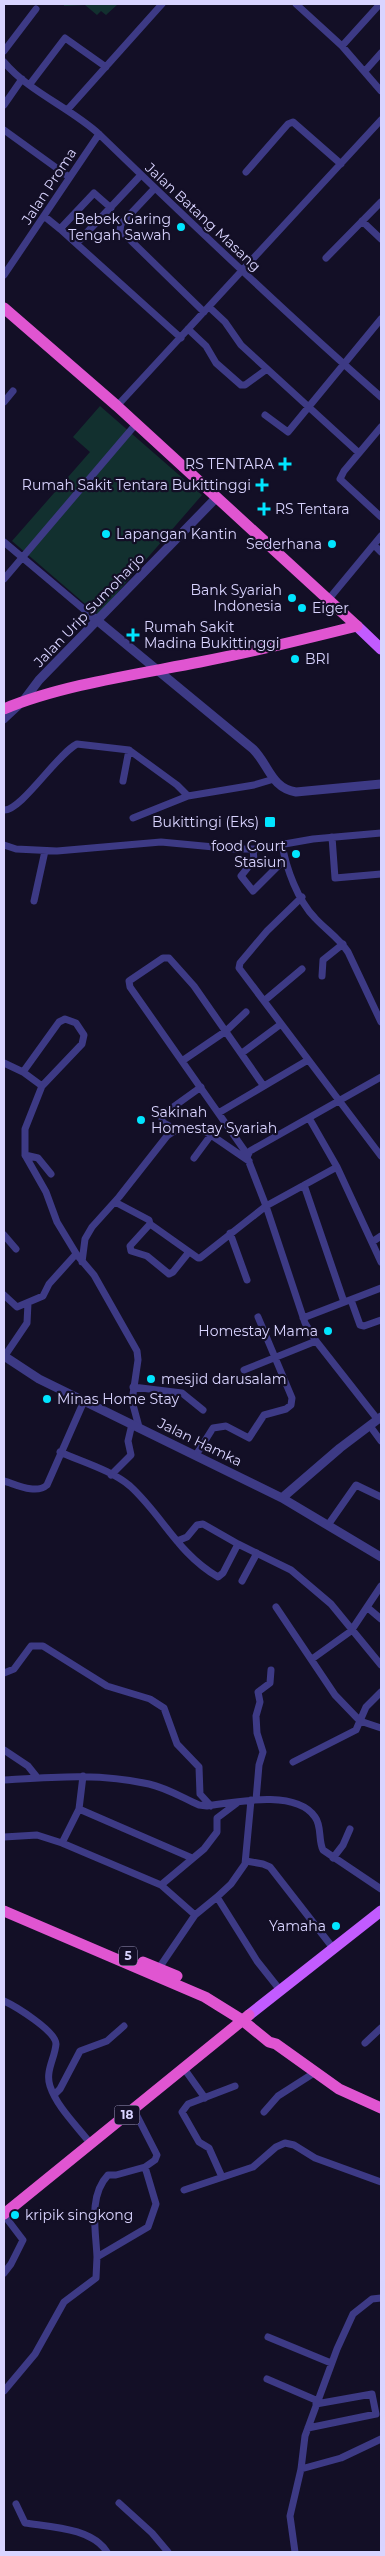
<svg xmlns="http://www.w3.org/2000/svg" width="385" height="2556" viewBox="0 0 385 2556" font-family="Montserrat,sans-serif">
<rect width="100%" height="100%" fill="#130f26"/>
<path fill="#12302f" d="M64,4H118L106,15L101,11L97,15L85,5L64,6Z
M100,406L202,495L98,615L12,541L90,452L73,437Z"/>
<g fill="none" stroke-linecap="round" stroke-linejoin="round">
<path stroke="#3d3a85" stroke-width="7" d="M296,4L342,46L381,91
M342,46L380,4
M4,51L36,9
M4,62C29,92 71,108 100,135C192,224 285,313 381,397
M365,71L381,53
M30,84L65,38L106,67
M4,105L22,79
M68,109L162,4
M4,130L69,177
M246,172L288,124L293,122L341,164
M154,189L121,224L120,230L204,312
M111,208L94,193L60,229L181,338
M44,216L60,229
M362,221L381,239
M77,243L140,176
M326,258L381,202
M4,275L99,134
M209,307L225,322L241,345L359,453
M188,329L206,346L216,363L241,385H245L267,369
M4,402L13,391
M117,406L381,120
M265,415L288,432L381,319
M381,427L344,471L340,479L381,517
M4,542L93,617
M374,545L381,552
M4,579L136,424
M328,600L381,536
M4,720L19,706
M123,781L129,750
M4,810C21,811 57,754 77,744L129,750L177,785L188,796L254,785L274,779
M133,818L188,796
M332,837L335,878L381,874
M282,844C286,868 298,901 315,918C326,930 339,938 348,952L381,1022
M4,845L16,849L57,851L161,842L235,849H256L313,839L381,833
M253,849L254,860L241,876L253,891L285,859
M302,897L267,931L240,963L239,968L381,1156
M34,901L45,851
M322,976L323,960L343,944
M264,1001L302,969
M242,1053L281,1024
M182,1061L226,1031L246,1012
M4,1063L23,1072L42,1086L25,1129V1155L46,1192L57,1222L77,1255L94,1275L137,1351L138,1360L132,1401L139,1427
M23,1072L59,1022L65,1019L76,1023L84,1035L82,1044L42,1086
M220,1112L308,1060
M309,1118L337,1167L381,1262
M177,1130L162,1122V1115L201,1087
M247,1154L130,987L129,981L163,958H169L194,986L263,1085
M25,1155L38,1158L51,1174
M194,1158L211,1135L249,1161
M304,1185L344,1302
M115,1202L149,1220L150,1224L198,1258H200L266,1206L337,1167
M150,1224L130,1246L131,1251L147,1256L169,1274L173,1272L189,1252
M230,1233L247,1280
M4,1235L16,1249
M372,1242L381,1236
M82,1262L85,1239L92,1227L119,1197L167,1136C182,1124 196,1125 211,1135
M4,1295L17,1307L43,1296L49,1284L76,1254
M351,1300L360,1325L364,1326L381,1320
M303,1318L381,1288
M4,1357L27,1323L28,1303
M244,1370L316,1341
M133,1387L182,1393L203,1410
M378,1420L316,1341L305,1323L266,1206L247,1157L250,1151L381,1077
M370,1426L381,1441
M60,1452C82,1462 111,1470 130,1486C163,1516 177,1553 218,1577L223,1573L238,1544L291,1570L331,1604L381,1665
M196,1455L213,1428L226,1426L249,1438L264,1415L286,1409L291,1405L292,1398L258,1317
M111,1475L131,1455L128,1441L132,1424
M4,1481C15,1484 36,1495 47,1485L84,1401
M328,1525L356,1485L381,1497
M177,1541L187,1537L197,1525L203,1524L238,1544
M242,1581L257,1553
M276,1607L335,1695L360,1721L381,1728
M368,1608L381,1619
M312,1659L351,1631L381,1586
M4,1673L14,1669L31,1646H43L107,1686L150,1699L164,1708L177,1744L199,1767L200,1794L211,1806
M4,1750L28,1766L36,1776
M293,1762L356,1730L366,1707L381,1692
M83,1776L79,1809L62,1843L161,1885
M4,1780C54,1777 99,1773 149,1784C167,1788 183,1798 199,1805L207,1806C235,1802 296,1789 315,1817C322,1826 318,1840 323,1850L381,1889
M251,1800L245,1864L231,1884L217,1897L257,1961L280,1990
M256,1800L259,1765L263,1752L257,1733L256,1716L260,1702L258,1692L270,1683L271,1670
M79,1809L192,1858
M4,1837L37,1835L62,1843
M333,1858L343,1845L350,1829
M246,1861L263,1864L270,1867L333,1948
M195,1915L217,1897
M159,1968L195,1915L161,1885L204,1849L217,1832V1818L237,1803
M4,2001C15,2006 56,2031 56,2044C55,2058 45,2071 50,2086C57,2107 76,2125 90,2143
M365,2043L381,2028
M183,2067L205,2098
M54,2095L60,2089L80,2051L107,2041L124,2026
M264,2112L278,2096L314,2073
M222,2177L209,2148L199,2142L182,2112L188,2104L235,2086
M184,2190L253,2167L276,2147L285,2143L294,2145L315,2158L381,2182
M4,2215L23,2240L11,2264L4,2273
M97,2257C96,2231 88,2196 108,2175H116L145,2167
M268,2337L331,2363
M267,2379L318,2401
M4,2391L35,2354L64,2302L96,2278L97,2257L148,2227L156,2204L145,2167L155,2160L157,2155L134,2110
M308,2428L376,2414L372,2394L316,2404
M301,2469L341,2458L381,2439
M119,2503L152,2533L168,2552
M16,2504L25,2523C51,2527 92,2528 107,2552
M295,2552L290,2516L301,2469L305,2436L337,2349L353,2314L372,2299L381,2298"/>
<path stroke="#3d3a85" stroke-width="9" d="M93,617L253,749C269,765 271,788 296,792L381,784
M24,700L39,680L217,497
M4,1356L39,1379L282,1498L381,1557
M282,1498L340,1448L381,1417"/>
<path stroke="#c25bff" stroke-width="11" d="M357,626L381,649
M249,2015L381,1911"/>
<path stroke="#e055d1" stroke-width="11" d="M4,308L117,406L357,626
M4,709C61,685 139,674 200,662C253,652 305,639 357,626
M4,1911L205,1997L242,2020L269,2042L276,2044L339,2089L381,2108
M143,1962L177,1976
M4,2214L249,2015"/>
</g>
<g fill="#00e5ff" stroke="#130f26" stroke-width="2">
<circle cx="181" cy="227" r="5"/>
<path d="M282.5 456.5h5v5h5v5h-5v5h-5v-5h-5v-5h5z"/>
<path d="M259.5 477.5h5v5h5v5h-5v5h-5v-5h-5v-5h5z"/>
<path d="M261.5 501.5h5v5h5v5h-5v5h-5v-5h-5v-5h5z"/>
<circle cx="106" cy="534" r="5"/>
<circle cx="332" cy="544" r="5"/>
<circle cx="292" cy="598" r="5"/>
<circle cx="302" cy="608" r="5"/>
<path d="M130.5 627.5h5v5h5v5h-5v5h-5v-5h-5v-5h5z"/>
<circle cx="295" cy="659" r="5"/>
<rect x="264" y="816" width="12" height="12" rx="2.5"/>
<circle cx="296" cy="854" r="5"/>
<circle cx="141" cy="1120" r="5"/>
<circle cx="328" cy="1331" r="5"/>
<circle cx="151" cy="1379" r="5"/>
<circle cx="47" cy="1399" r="5"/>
<circle cx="336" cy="1926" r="5"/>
<circle cx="15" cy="2215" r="5"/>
</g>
<g text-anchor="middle" stroke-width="4.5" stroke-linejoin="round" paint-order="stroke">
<g fill="#130f26" stroke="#9e99be" stroke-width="1">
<rect x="119" y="1946.5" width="18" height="19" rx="4"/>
<rect x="114.5" y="2105.5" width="25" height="19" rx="4"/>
</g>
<g font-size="12" font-weight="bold" fill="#d9d4ff">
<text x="128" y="1960">5</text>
<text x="127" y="2119">18</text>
</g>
<g font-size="14" fill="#d9d4ff" stroke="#130f26">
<text transform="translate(49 186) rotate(-57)" y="5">Jalan Proma</text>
<text transform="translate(203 217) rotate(43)" y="5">Jalan Batang Masang</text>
<text transform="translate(89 610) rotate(-46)" y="5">Jalan Urip Sumoharjo</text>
<text transform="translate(200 1442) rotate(26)" y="5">Jalan Hamka</text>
</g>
<g font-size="14" fill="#d9d4ff" stroke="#130f26" text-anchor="end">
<text x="171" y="224">Bebek Garing<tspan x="171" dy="16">Tengah Sawah</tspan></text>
<text x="274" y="469">RS TENTARA</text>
<text x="251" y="490">Rumah Sakit Tentara Bukittinggi</text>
<text x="275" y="514" text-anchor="start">RS Tentara</text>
<text x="116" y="539" text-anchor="start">Lapangan Kantin</text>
<text x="322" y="549">Sederhana</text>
<text x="282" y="595">Bank Syariah<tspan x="282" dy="16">Indonesia</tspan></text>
<text x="312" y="613" text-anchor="start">Eiger</text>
<text x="144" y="632" text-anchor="start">Rumah Sakit<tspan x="144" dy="16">Madina Bukittinggi</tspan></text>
<text x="305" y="664" text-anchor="start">BRI</text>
<text x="259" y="827">Bukittingi (Eks)</text>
<text x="286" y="851">food Court<tspan x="286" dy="16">Stasiun</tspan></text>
<text x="151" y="1117" text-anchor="start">Sakinah<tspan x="151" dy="16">Homestay Syariah</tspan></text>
<text x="318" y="1336">Homestay Mama</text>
<text x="161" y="1384" text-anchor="start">mesjid darusalam</text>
<text x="57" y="1404" text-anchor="start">Minas Home Stay</text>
<text x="326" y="1931">Yamaha</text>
<text x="25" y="2220" text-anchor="start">kripik singkong</text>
</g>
</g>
<rect width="385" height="2556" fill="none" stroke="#d9d4ff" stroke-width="10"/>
</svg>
